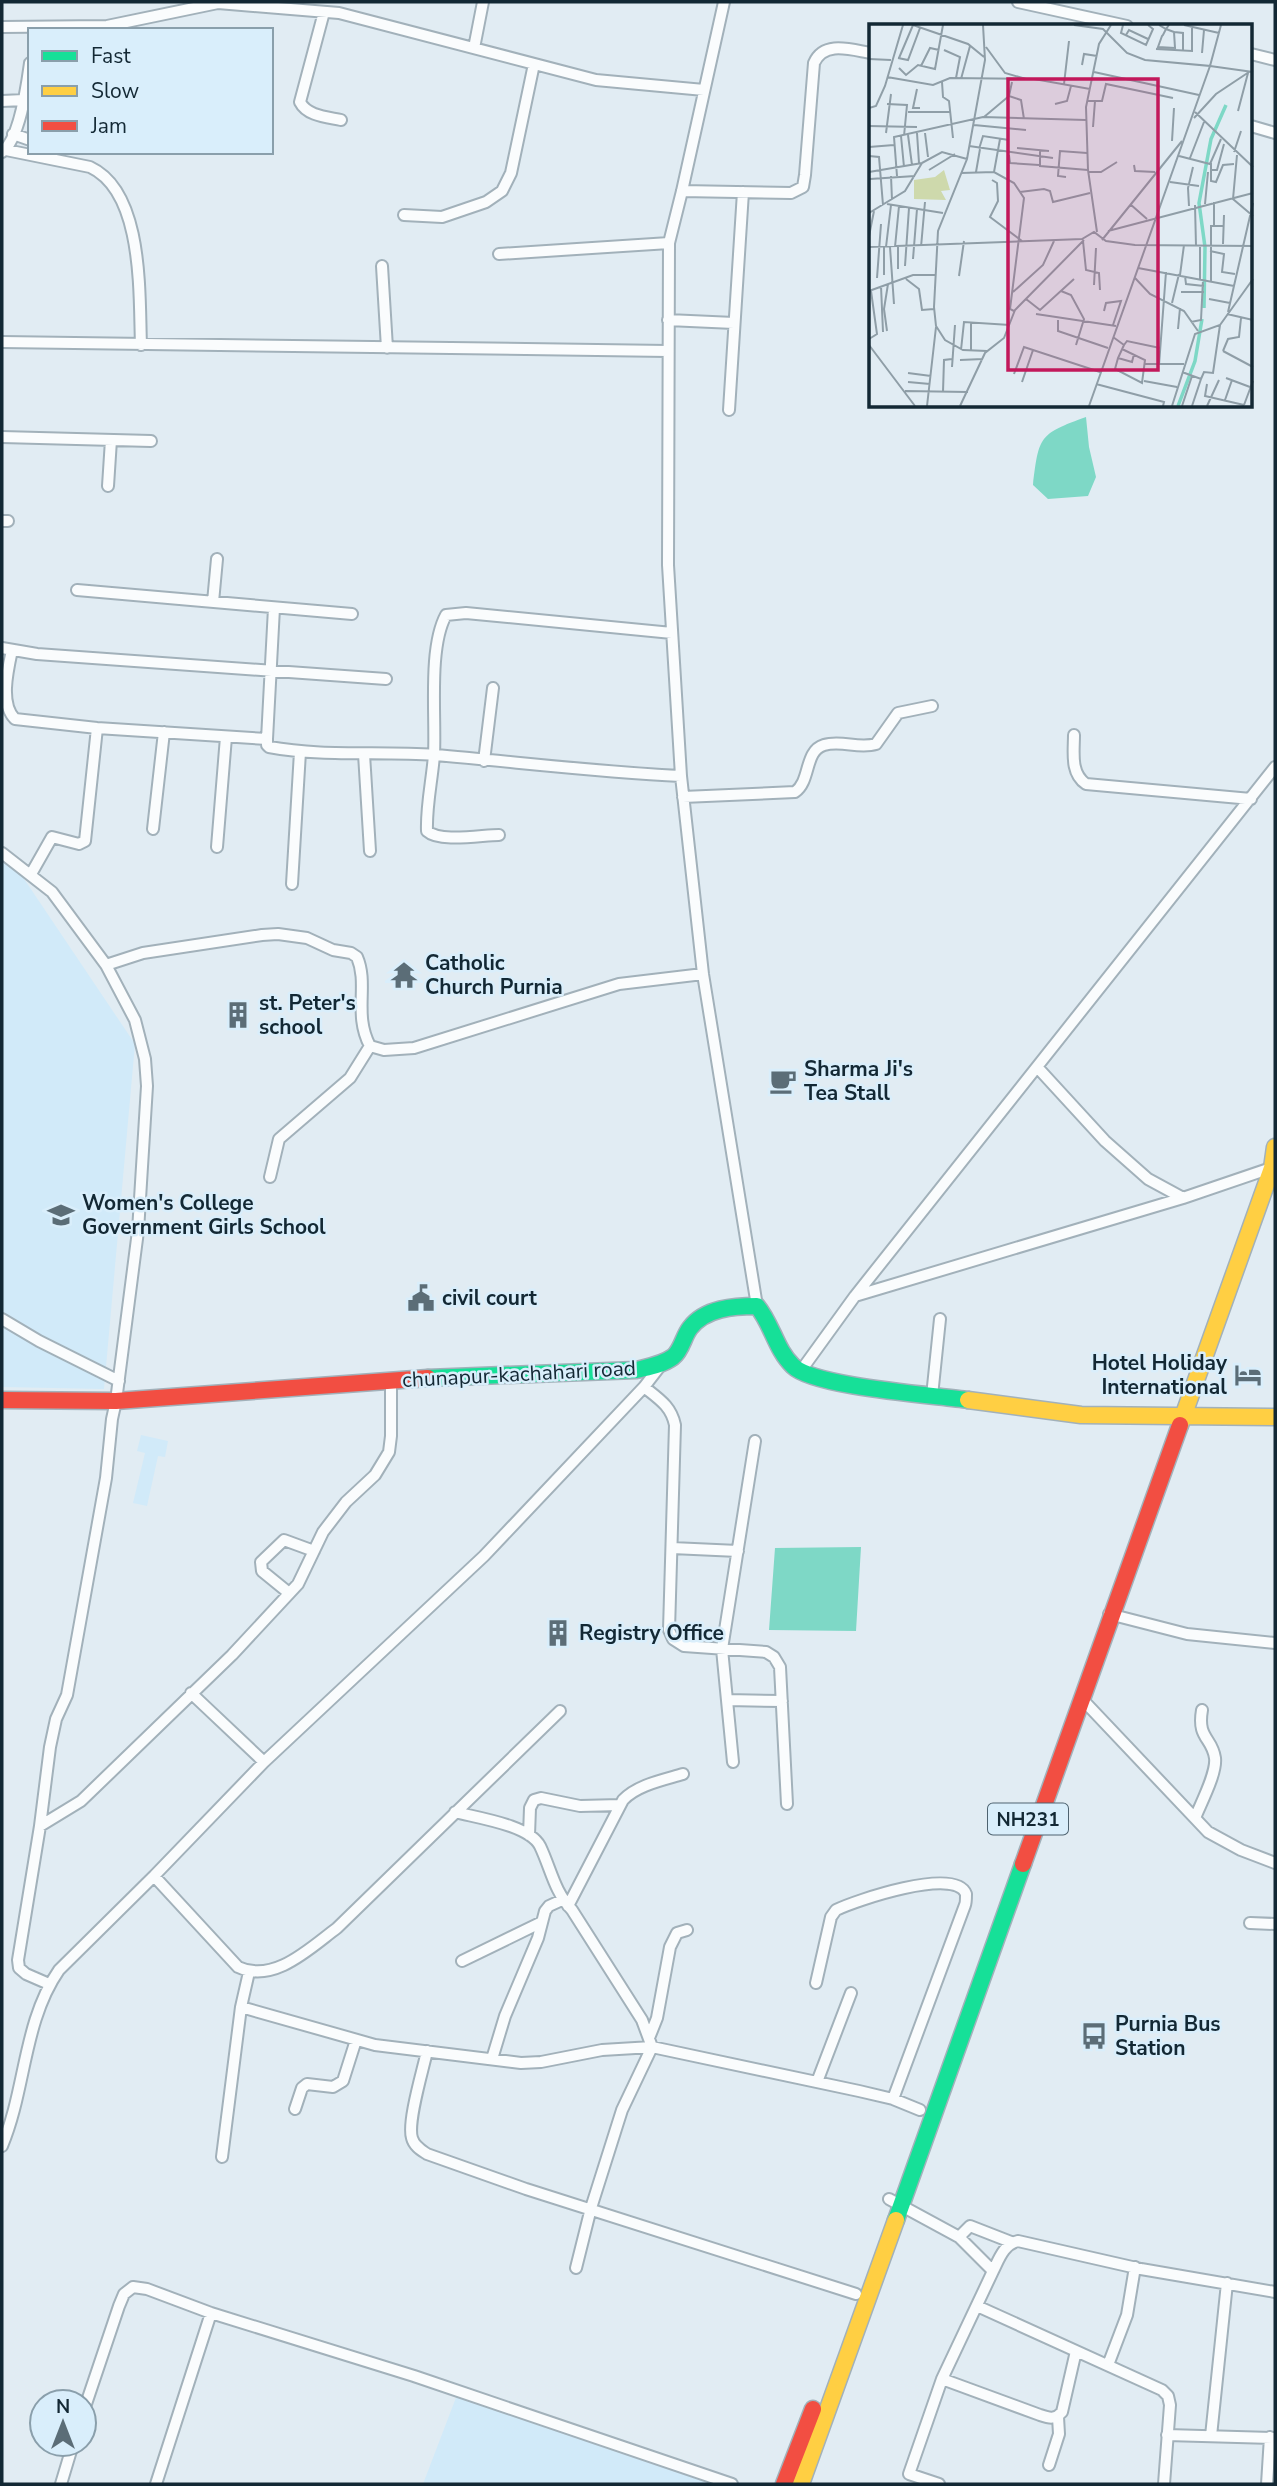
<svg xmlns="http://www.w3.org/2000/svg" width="1277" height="2486" viewBox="0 0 1277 2486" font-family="'Nunito Sans',sans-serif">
<rect width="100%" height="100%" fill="#e1ecf3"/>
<path fill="#d1eaf9" d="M2,855L10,858L135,1044L104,1389L2,1387Z
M141,1435L168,1441L165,1457L158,1456L147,1506L133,1503L145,1453L137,1451Z
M457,2395L714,2484H423Z"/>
<path fill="#7ed8c6" d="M1086,417L1089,447L1096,477L1088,496L1048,499L1033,485C1039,436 1039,434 1086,417Z
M861,1547L856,1631L769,1630L775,1548Z"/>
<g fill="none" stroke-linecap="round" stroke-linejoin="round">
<defs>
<path id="street" d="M724,2L682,191L669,243L668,565L681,776L703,974L757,1306
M1018,2L1127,26
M324,12L300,102C307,116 327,117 341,120
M2,27L107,26L218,3L339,13L596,80L704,90
M474,48L483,2
M1251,54L1275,60
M2,101L24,100
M1251,126L1275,133
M13,134L30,140
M6,150L90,167C144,192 139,294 141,345
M2,152C20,139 27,85 30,63
M682,191L791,193L803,187L805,175L814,63C824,40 852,50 871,53
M404,215L442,217L486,202L502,191L511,173L534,64
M499,254L669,243
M382,266L387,348
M668,320L734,323
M2,342L668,351
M729,410L743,192
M2,437L151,441
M108,486L111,440
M2,521H8
M77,590L352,614
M213,602L217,559
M274,608L267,739V745L269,747C324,757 380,751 435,755C517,762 599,772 681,776
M2,648L37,654L386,679
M12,650C7,673 0,704 15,719L97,728L267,739
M1074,735C1074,752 1070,773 1086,784L1251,799
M364,754L370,851
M484,761L493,688
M683,797L795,792C811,781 804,751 824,745C841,740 859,749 876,744L898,713L932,706
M153,829L164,732
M499,835C482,835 440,843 427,831C426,806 432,781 434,755C436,716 428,648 446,615L466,613L672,633
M217,847L226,737
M2,853L52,892L106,965L135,1020L145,1059L147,1086L138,1231L116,1401L112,1419L106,1478L67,1695L56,1719L50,1747L40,1826L18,1960L19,1968L26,1974L49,1984
M31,874L52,837L79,844L85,841L97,728
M292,884L300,752
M106,965L143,953L262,935L278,934L307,938L333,950L351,953L357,957C369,985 353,1014 370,1046L384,1050L414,1048L619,984L703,974
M1038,1068L1105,1141L1148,1179L1183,1198
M270,1177L279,1139L350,1078L370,1046
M855,1296L1183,1198L1274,1167
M2,1319L39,1341L119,1381
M800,1372L855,1296L1275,767
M644,1387C659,1399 671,1406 675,1425L669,1630L673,1639L684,1646L766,1652L774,1657L780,1667L787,1804
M932,1396L940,1319
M672,1548L738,1551
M289,1593L262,1571L261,1562L284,1540L314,1551
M1109,1614L1187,1634L1275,1643
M191,1693L264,1762
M1082,1699L1208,1832L1241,1850L1275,1863
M727,1700L782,1701
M733,1762L722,1649L755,1441
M455,1812C478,1818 529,1825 540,1846C551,1869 554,1891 572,1910L642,2020L652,2047L622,2110L591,2208L576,2268
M1195,1818C1201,1803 1217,1773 1215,1758C1212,1737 1197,1739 1202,1710
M40,1826L81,1801L232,1655L298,1584L323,1532L346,1502L375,1475L389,1452L391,1436V1380
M529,1835L530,1808L534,1800L541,1798L580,1806L620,1805
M154,1876L238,1967C274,1984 310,1948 337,1928L560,1711
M568,1906L623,1800C637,1785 663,1780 683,1774
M1250,1923L1275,1924
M462,1961L542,1922
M816,1983L831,1917L836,1910C854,1901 956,1866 966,1894C966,1897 966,1903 965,1905L893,2099
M241,2007L375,2045L521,2063L541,2062L602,2050L652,2047L859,2091L893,2099L920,2110
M649,2038L657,2018L670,1947L677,1933L687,1930
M427,2051C423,2070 407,2122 412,2138C414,2146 421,2150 427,2154L526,2189L856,2294
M492,2059L505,2016L538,1938L545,1911L549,1906L562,1900
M817,2082L851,1993
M295,2109L302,2088L307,2084L333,2087L343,2081L356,2040
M2,2146C26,2089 23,2022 59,1970L154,1876L264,1762L484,1556L644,1387L661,1365
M222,2157L241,2007L249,1972
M889,2199L959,2237L993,2271L942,2379L909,2474L939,2484
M959,2237L970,2226L1011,2242
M993,2271C999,2259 1004,2244 1018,2241L1141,2269L1275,2292
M977,2306L1162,2390L1168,2396L1170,2405L1164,2484
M1108,2365L1127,2315L1135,2267
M942,2379L1040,2415C1049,2418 1055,2420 1062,2412L1076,2351
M84,2410L119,2306L124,2294L133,2287L147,2289L211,2313L414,2376L732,2484
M1167,2435L1275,2438
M1211,2436L1227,2283
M1049,2465L1059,2434L1058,2417
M61,2484L73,2444
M156,2484L211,2313
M1267,2484L1270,2437"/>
<path id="fast" d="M428,1378L636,1370C648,1367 662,1365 673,1357C682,1350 683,1337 690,1328C705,1308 734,1306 757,1306C772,1324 776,1350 793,1366C814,1387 934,1395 968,1400
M896,2220L1023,1864"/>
<path id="slow" d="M968,1400L1081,1415L1275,1417
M1180,1425L1272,1168L1275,1147
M801,2484L896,2220"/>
<path id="jam" d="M2,1400L116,1401L428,1378
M1023,1864L1180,1425
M784,2484L813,2409"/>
</defs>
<use href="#street" stroke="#a2b1ba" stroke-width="14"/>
<use href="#fast" stroke="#a2b1ba" stroke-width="19"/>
<use href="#slow" stroke="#a2b1ba" stroke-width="19"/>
<use href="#jam" stroke="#a2b1ba" stroke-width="19"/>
<use href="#street" stroke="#fafcfd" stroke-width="10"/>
<use href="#fast" stroke="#16e098" stroke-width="16"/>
<use href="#slow" stroke="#ffcf43" stroke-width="16"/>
<use href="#jam" stroke="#f24e42" stroke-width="16"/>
</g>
<defs>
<symbol id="temple-bare" viewBox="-9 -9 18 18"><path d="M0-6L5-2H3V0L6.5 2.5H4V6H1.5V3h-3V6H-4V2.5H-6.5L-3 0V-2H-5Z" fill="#5b6d77" stroke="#d9eefb" stroke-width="2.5" paint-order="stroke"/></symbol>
<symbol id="building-bare" viewBox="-9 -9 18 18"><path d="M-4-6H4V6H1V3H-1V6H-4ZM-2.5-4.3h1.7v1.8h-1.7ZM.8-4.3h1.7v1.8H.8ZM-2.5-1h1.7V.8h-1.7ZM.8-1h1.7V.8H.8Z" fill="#5b6d77" stroke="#d9eefb" stroke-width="2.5" paint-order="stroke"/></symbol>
<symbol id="cafe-bare" viewBox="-9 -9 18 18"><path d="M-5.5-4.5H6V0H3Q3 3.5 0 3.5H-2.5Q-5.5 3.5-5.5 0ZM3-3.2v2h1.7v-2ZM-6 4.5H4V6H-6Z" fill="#5b6d77" stroke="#d9eefb" stroke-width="2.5" paint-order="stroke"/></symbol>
<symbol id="university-bare" viewBox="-9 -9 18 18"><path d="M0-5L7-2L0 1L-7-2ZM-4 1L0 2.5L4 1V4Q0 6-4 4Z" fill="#5b6d77" stroke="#d9eefb" stroke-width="2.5" paint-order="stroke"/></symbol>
<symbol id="civic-bare" viewBox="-9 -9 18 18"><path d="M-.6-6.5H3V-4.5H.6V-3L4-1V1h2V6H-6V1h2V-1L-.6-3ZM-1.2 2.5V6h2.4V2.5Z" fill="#5b6d77" stroke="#d9eefb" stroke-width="2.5" paint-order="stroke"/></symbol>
<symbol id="hotel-bare" viewBox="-9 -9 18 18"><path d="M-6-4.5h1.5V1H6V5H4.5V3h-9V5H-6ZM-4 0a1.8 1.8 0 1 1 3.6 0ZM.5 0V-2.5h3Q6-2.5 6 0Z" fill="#5b6d77" stroke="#d9eefb" stroke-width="2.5" paint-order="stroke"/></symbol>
<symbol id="bus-bare" viewBox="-9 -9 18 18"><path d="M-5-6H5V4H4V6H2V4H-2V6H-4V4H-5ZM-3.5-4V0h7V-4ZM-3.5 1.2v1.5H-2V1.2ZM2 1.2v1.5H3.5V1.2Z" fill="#5b6d77" stroke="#d9eefb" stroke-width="2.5" paint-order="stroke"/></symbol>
</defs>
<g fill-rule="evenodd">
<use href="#temple-bare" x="385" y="956" width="38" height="38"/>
<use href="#building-bare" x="219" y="996" width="38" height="38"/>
<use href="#cafe-bare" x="764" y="1062" width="38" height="38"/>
<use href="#university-bare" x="42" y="1196" width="38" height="38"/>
<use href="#civic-bare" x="402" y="1279" width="38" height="38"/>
<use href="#hotel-bare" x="1229" y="1356" width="38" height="38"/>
<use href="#building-bare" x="539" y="1614" width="38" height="38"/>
<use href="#bus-bare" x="1075" y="2017" width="38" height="38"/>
</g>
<g text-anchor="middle" stroke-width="5" stroke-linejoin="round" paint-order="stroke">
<rect fill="#d9eefb" stroke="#4e6370" stroke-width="2" x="988" y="1803.5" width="80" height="31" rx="5"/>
<g font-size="19" font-weight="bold" fill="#132834">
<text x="1028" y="1826">NH231</text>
</g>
<g font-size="21" font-weight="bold" fill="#132834" stroke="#d9eefb" text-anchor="start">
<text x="425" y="970">Catholic<tspan x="425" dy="24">Church Purnia</tspan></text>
<text x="259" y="1010">st. Peter's<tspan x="259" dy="24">school</tspan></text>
<text x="804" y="1076">Sharma Ji's<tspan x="804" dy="24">Tea Stall</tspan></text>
<text x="82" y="1210">Women's College<tspan x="82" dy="24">Government Girls School</tspan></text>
<text x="442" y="1305">civil court</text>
<text x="1227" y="1370" text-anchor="end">Hotel Holiday<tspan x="1227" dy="24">International</tspan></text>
<text x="579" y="1640">Registry Office</text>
<text x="1115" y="2031">Purnia Bus<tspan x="1115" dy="24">Station</tspan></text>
</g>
<g font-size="21" fill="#132834" stroke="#d9eefb">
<text transform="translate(519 1374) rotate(-3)" y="7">chunapur-kachahari road</text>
</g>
</g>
<g transform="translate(869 24)">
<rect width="383" height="383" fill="#e1ecf3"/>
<path d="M75,146L81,166L72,167L77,176L45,175V156L66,153Z" fill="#ced9ac"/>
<path fill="none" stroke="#7ed8c6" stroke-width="3.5" d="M335,284L336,223L330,179L342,115L357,81M309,382L326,337L333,295"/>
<path fill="none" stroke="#8f9ea7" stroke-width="2" d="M114,1L116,36L98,135L69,207L65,283L67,302L76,316L94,326L118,327M205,1L234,5L258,29L276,36L341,42L220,382M254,1L252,9L277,21L284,5L279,1M290,1L297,5L305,8L306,24L289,23L293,12L294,11L297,5L300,1M315,1L350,9M305,8L314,9V28M257,11L260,6L279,15M117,23L136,49L157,55M287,25L323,27V3M75,26L91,33L87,54M333,29L335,6M29,34L39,36L51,4M30,34L44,1L99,20L115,33M0,35L22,36M213,41L215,30L228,32M52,42L61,24L70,26M341,42L352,1M341,42L384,48M30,44L37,51L49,41L66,45L74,1M225,48L330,71M18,53L64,61L81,54L165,55L221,65M92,55L101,22M73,58L74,73L80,77L84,114M195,60L200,17M48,65L44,84H51M140,72L152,76L155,95M219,77H233L237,60L304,74M18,80L38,81L35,112M186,80L198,77L202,62M0,84L7,82L16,62L34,1M369,87L379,49M39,88H81M326,88L384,143M115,93L140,72L143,58M325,94L347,70L380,48M105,101L157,106M0,102L48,103M224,103L226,77M17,109L22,70M48,109L50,139M56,109L59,133M39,111L43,141M32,112L35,143M303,117L305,84M100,122L184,134M0,123L25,121M148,124L180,127M110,125L114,112L140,116M171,126V142L219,146M365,128L372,107M140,131L141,139L170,141M368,131L364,175L384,192M0,132L10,133L14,181M310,132L341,140L352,115M321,134L335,98M342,139V157L347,158L354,141L365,140M265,141L266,147L286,148M60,146L86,130M342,146H348L355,120M0,148L53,139L73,128L98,135M107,148L111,125M125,148L131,115M219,148H232L248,138M92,149L125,148L145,159L155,174L141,285L145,287M22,152L23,176M28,152L25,113L114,93L217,96M197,153L189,152L191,127L218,129M1,155L46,152M123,156L128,159L129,177L121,193L153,217M301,158L330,162M151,168L175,165L181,167L184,178L221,169M345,178V202M18,180L74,189M261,180L278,195M336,180L339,148M326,181L327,222M320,182L319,164L324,143M0,189L36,167L53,139M239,207L384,169M228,208L219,146L217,83L230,20L242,1M0,212L5,187M233,216L313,117M214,217L217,246L230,249L231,266M354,220L355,191M331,221V255M0,223L213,215L225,208L237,217L266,221L384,222M15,223V251M17,223L22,181M21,223L25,280M26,223L30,182M52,223L56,178M341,227L355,230L353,248L366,250M44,235L48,185M36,242L40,184M269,244L365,262M29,245V223M311,251L315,221M90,252L95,217M316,252L317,260L335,262M8,254L12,200M266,254L281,270L315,287L329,307M37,255L50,265L53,286L65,285M342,258V202H355M225,261L227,224M12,262L14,308M0,267L44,251H66M192,267L202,271L215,295L207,321M144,268L174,241L185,217M312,268H335M157,275L171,286L205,255M340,275L361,279M303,279L310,250M235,287L237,279L252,277L244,301M359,288L384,179M167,290L247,302M358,290L384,296M189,296V307L239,324M322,298L332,296L334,256M309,305L311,284M18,307L15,285L19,260M244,313L255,321L249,334L246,345L273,359L276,336L253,325M0,315L8,310L2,267M0,321L46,382M255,321L258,317L291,324M92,326L95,298L141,301M102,327V298M354,327L359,315L370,313L372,294M354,327L384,343M249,334L263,338L265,330M91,336L114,335M276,340H315M290,341L297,248M83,343L86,301M313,348L332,355L335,348L344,349L351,301M39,349L62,352M145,350L155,323L231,348M357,354L381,363M275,357L308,363M39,358L61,360M153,358L164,326M227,360L295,378L294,382M338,360L336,372L375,381M36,367L99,368M74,368L75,336L83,335M356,376L363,356M375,381L384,357M58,382L67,303M91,382L116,329L135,314L146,286L215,216M303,382L326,310L351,301L384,255M313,382L323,352M323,382L332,355M338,382L350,356"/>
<path fill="#c2185b" fill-opacity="0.15" stroke="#c2185b" stroke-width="3.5" d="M139,55H289V346H139Z"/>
<rect width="383" height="383" fill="none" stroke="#132834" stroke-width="3.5"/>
</g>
<rect width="1277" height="2486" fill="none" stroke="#132834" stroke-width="7"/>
<rect x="28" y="28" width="245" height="126" fill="#d9eefb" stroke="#8a9fab" stroke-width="2"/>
<rect x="42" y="51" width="35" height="10" fill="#16e098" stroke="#8a9fab" stroke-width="2"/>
<text x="91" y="63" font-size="21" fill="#132834">Fast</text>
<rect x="42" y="86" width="35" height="10" fill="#ffcf43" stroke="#8a9fab" stroke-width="2"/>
<text x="91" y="98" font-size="21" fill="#132834">Slow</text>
<rect x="42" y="121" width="35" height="10" fill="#f24e42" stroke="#8a9fab" stroke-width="2"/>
<text x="91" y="133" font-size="21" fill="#132834">Jam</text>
<g transform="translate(63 2423)"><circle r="33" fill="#d9eefb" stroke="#8a9fab" stroke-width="2"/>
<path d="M0-5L12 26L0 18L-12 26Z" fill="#5b6d77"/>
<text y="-10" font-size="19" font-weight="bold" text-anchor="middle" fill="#132834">N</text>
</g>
</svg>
